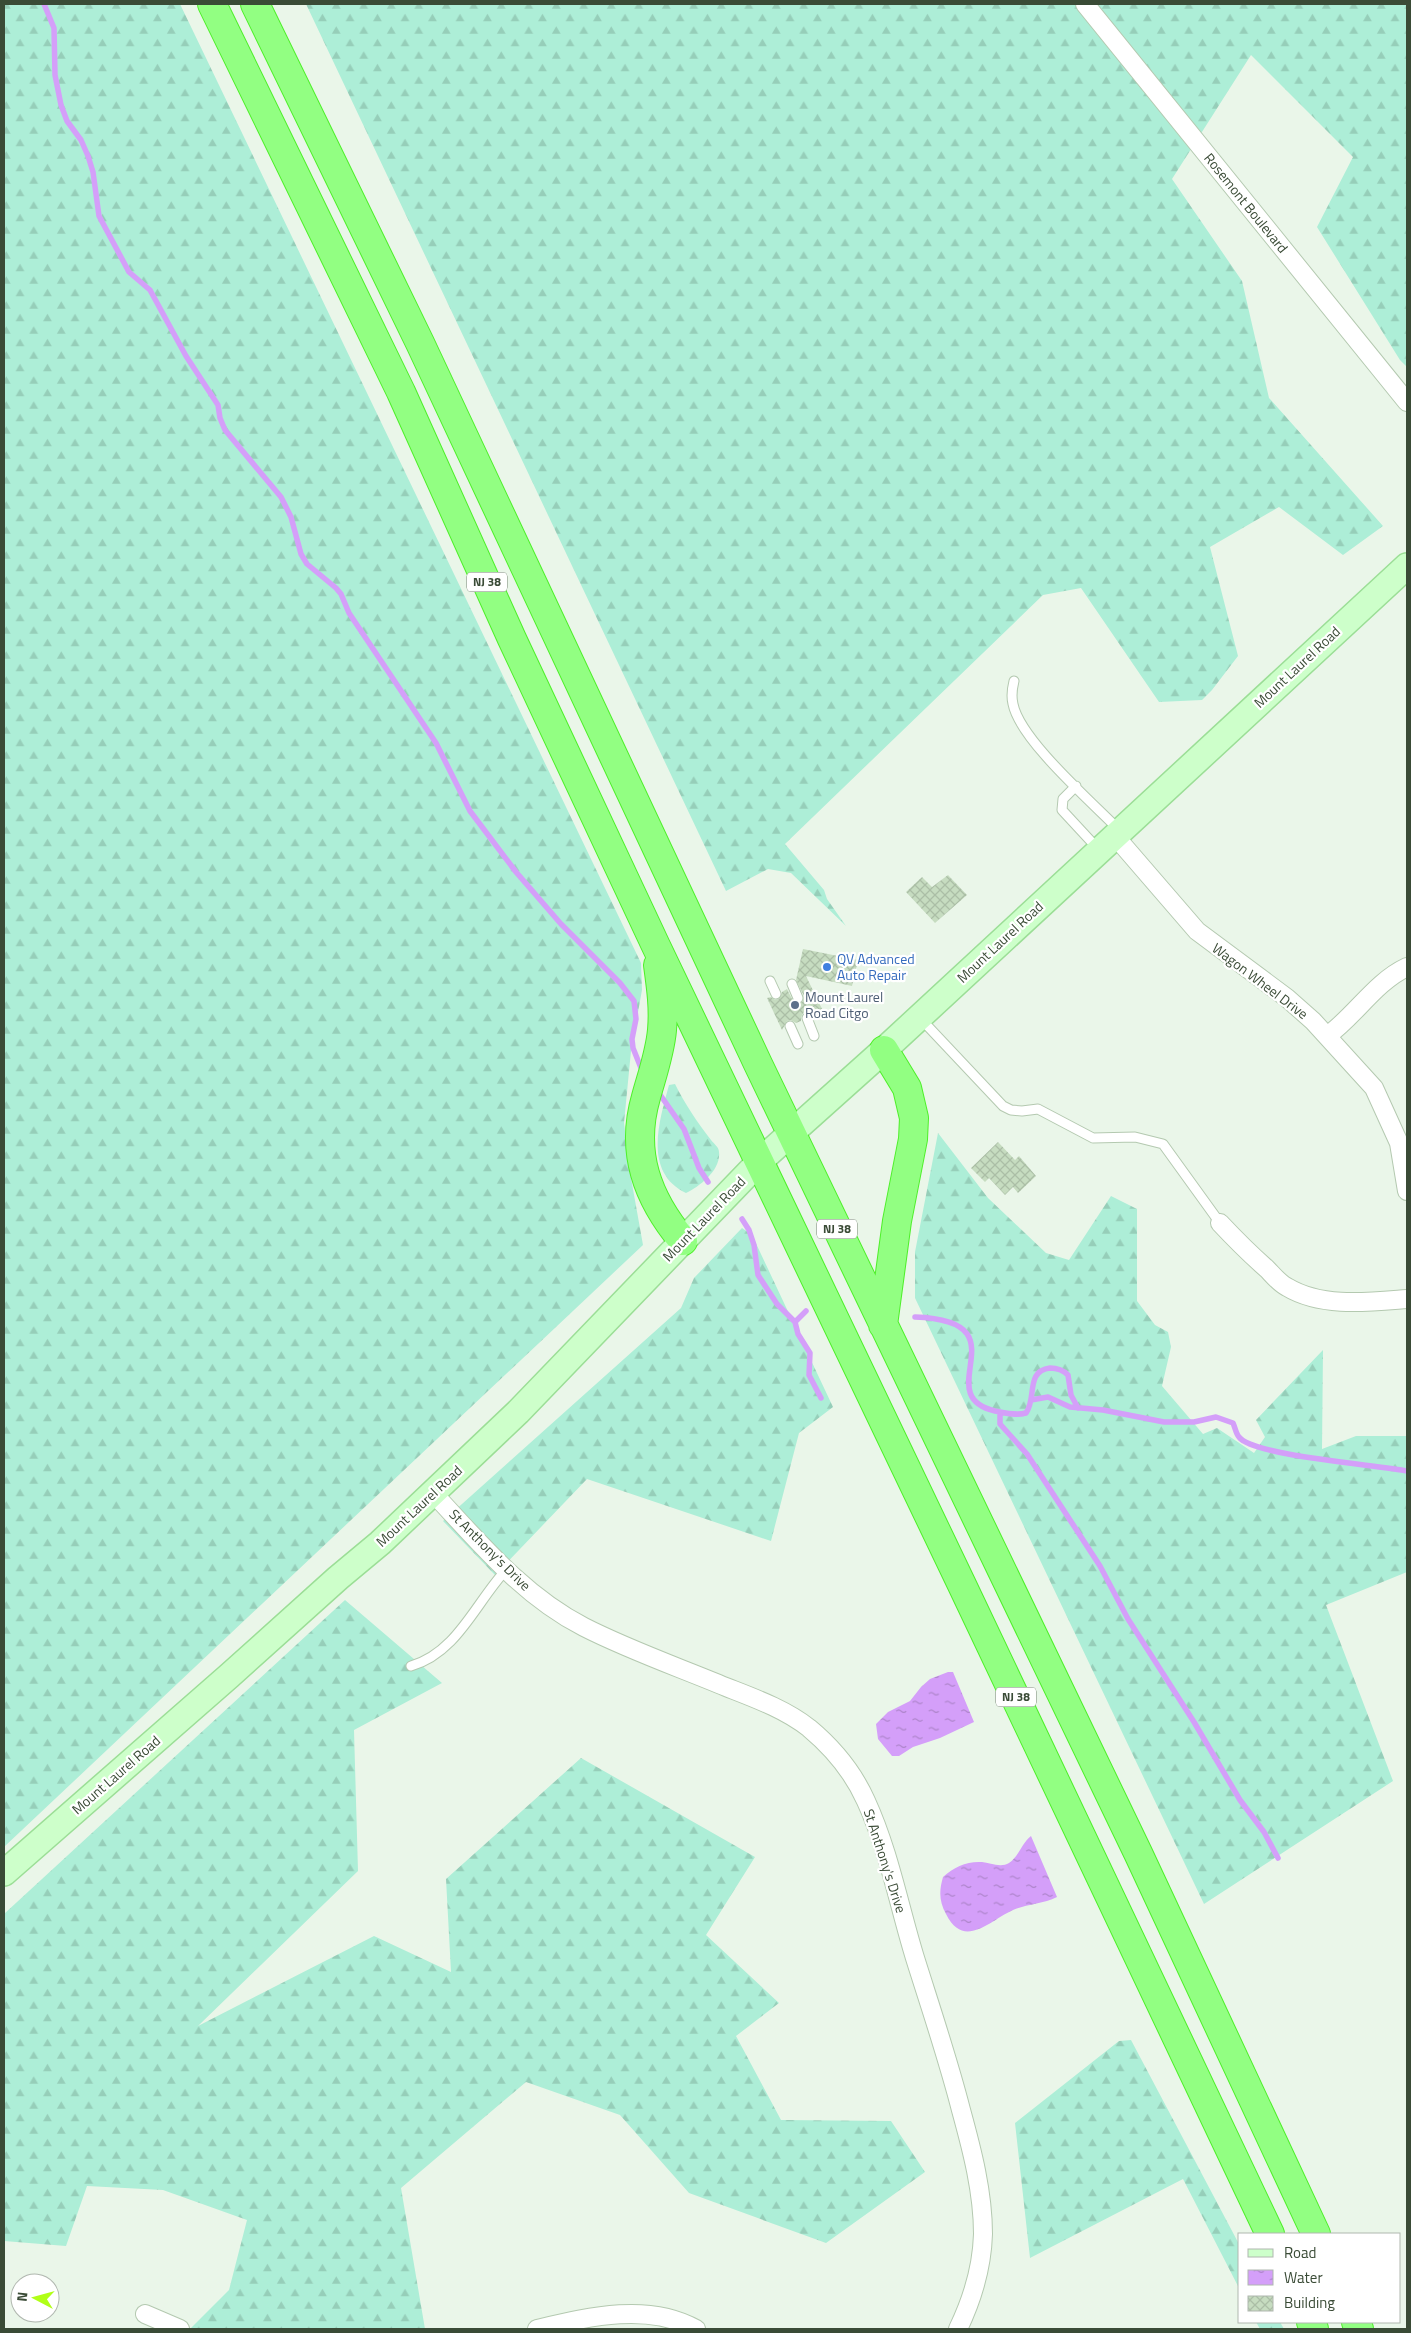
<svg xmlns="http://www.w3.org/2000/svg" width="1411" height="2333" viewBox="0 0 1411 2333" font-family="'Titillium Web',sans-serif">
<defs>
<pattern id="forest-firs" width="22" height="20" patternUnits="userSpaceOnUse" patternTransform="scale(1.25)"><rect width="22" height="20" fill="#adeed7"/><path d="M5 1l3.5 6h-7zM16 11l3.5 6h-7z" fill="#96ceb9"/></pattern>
<pattern id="water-ripples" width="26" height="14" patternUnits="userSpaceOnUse" patternTransform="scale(1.25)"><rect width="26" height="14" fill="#d49ff9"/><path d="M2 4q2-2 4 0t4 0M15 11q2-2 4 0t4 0" fill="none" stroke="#ad84ca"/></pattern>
<pattern id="building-cross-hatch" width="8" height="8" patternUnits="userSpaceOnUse" patternTransform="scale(1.25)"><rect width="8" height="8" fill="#c6dcc0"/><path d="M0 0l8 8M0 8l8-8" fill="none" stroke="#abbea6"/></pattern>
</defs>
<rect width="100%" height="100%" fill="#eaf6e9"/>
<path fill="url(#forest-firs)" d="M4,4H180L641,963L642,990L631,1051L624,1123L631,1178L643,1245L4,1847Z
M306,4H1407V367L1400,360L1317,227L1353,157L1251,55L1172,179L1242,281L1269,398L1383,526L1343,555L1279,507L1210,547L1238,656L1212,690L1202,700L1159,702L1081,588L1043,595L785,844L824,890L827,899L846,926L791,873L768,869L726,891Z
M675,1084C685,1104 697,1122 711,1140C714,1144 719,1147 719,1152C721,1170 700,1186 686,1193C643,1172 659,1122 669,1085Z
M938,1133L988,1198L1046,1253L1069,1260L1111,1196L1137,1209V1301L1155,1325L1168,1332L1171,1347L1162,1386L1203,1434L1217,1428L1254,1453L1265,1437L1256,1420L1323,1350L1322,1449L1356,1436H1407V1572L1326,1605L1393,1781L1204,1904L915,1298V1252Z
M742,1228L752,1235L833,1407L799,1433L771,1541L587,1479L495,1575L443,1521L681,1308L694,1278Z
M345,1600L442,1683L354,1730L358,1871L198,2026L374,1936L451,1972L446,1879L581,1758L755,1857L706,1935L779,2003L736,2036L781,2120L891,2121L925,2172L826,2243L689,2193L620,2115L526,2082L401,2188L425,2329H190L229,2290L247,2220L163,2190L87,2186L66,2246L4,2241V1914Z
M1131,2040L1240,2246V2290L1183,2179L1030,2258L1015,2123L1119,2041Z
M1256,2322H1280L1284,2329H1260Z"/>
<path fill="url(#water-ripples)" d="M948,1672H953L974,1722L940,1738L913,1747L899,1756H892L878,1739L876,1724L888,1712L910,1701L921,1687L930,1679Z
M1031,1836L1057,1897C1043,1904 1027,1904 1013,1910C989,1921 964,1950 946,1914C939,1901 939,1891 943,1877C954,1867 967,1861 982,1862C990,1863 1001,1868 1009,1863C1019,1856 1022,1843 1031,1836Z"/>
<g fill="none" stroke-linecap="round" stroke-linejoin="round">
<path stroke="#d49ff9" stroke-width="5.5" d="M44,4L54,28L55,75L61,105L67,121L81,140L88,156L93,172L99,216L129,272L150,290L186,356L218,405L220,418L225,430L281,497L291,517L301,554L307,564L336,588L341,594L349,613L436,743L470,811L516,872L561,924L620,983L634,1001L636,1019L632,1039L633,1048L641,1068
M661,1096L684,1129L699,1168L708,1182
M742,1219L749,1230L754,1245L758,1275L777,1304L795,1322L798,1334L810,1353L809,1375L821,1398
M915,1317C1026,1321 927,1395 995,1411C1005,1413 1016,1416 1026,1413C1037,1399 1025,1371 1050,1368C1057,1368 1063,1370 1068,1375L1071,1395L1078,1408
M795,1322L806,1311
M1031,1400L1048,1397L1070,1407L1103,1410L1164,1422H1194L1216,1417L1233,1423C1235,1427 1236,1434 1239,1437C1253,1456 1379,1465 1407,1471
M1000,1412V1424L1027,1454L1100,1566L1128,1619L1194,1722L1240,1800L1264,1832L1278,1858"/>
</g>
<path fill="url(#building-cross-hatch)" d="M948,875L967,895L935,923L906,892L922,877L932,887Z
M803,949L858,960L852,986L806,976L823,1011L813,1015L808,1012H804L801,1017V1021L796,1023L791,1020L787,1021L782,1030L767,998L771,997L775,1000L779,999L782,992L787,989L794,1003L798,1004L803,1001L804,996L796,980Z
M998,1142L1015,1160L1019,1156L1036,1176L1018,1193L1013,1187L1005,1195L989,1178L985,1182L971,1168Z"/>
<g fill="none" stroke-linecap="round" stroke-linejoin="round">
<defs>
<path id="service" d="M1014,681C1012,689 1011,696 1013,704C1020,740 1093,803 1120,831
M1076,786L1063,799L1062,810L1099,850
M770,981L776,994
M792,984L798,998
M807,1018L814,1036
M920,1018L1003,1106L1011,1110L1022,1111L1038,1109L1093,1138L1135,1137L1163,1144L1220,1223
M790,1026L798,1044
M411,1666C457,1653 476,1602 506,1570"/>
<path id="minor" d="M1085,4L1407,402
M1115,836L1197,931L1287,998L1313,1021L1374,1088L1399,1143L1407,1191
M1327,1036C1355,1016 1375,982 1407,967
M1220,1223C1235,1239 1250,1254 1267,1269C1273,1275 1279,1283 1287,1287C1322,1308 1369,1302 1407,1299
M433,1493C479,1542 523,1596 584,1627C629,1650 678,1667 726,1687C754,1698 785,1709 809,1728C833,1748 853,1772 866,1801C889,1851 899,1906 915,1958C931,2009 948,2059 961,2110C972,2150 983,2192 983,2234C982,2267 972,2300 958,2329
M145,2314L180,2329
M537,2329C588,2317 648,2302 696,2329"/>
<path id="secondary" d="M4,1873L229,1676L338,1578L380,1543L518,1412L760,1161L884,1050L1407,566"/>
<path id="trunk" d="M212,4L401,392L512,639L656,946L962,1585L1270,2234
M255,4L420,343L758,1064L1138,1853L1316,2234
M658,965C661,987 664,1008 662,1030C660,1053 652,1075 646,1097C630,1152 647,1198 683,1241
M883,1325L897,1221L913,1139L914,1118L907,1088L884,1050
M1311,2322L1314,2329
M1356,2322L1359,2329"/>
</defs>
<use href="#service" stroke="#b4c9b0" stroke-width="11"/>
<use href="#minor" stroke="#b4c9b0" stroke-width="20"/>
<use href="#secondary" stroke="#9bde96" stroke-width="28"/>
<use href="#trunk" stroke="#4eef2a" stroke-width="30"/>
<use href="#service" stroke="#fff" stroke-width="9"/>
<use href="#minor" stroke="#fff" stroke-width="18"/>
<use href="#secondary" stroke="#cdffca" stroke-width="25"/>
<use href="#trunk" stroke="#92ff82" stroke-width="28"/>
</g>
<circle fill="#3f7fe0" stroke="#fff" stroke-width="2" cx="827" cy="967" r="5"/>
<circle fill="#5c6f8a" stroke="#fff" stroke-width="2" cx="795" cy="1005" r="5"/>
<g text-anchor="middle" stroke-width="4.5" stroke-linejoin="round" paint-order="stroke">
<g fill="#fff" stroke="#758172" stroke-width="1">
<rect x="467" y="572.5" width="40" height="19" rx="4"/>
<rect x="817" y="1219.5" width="40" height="19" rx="4"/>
<rect x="996" y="1687.5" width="40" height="19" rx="4"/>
</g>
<g font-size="12" font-weight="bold" fill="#3a4b36">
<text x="487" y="586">NJ 38</text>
<text x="837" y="1233">NJ 38</text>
<text x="1016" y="1701">NJ 38</text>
</g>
<g font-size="14" fill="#3a4b36" stroke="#fff">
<text transform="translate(1246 203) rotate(51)" y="5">Rosemont Boulevard</text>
<text transform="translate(1297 667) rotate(-43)" y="5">Mount Laurel Road</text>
<text transform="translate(1000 942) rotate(-43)" y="5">Mount Laurel Road</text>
<text transform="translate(1260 981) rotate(37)" y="5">Wagon Wheel Drive</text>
<text transform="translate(704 1219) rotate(-46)" y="5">Mount Laurel Road</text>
<text transform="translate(419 1506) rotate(-43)" y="5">Mount Laurel Road</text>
<text transform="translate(490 1550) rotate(45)" y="5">St Anthony's Drive</text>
<text transform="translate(116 1775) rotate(-41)" y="5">Mount Laurel Road</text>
<text transform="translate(885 1861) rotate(72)" y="5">St Anthony's Drive</text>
</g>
<g font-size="14" fill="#366cbe" stroke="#fff" text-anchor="start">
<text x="837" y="964">QV Advanced<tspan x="837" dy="16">Auto Repair</tspan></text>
</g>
<g font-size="14" fill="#4e5e75" stroke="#fff" text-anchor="start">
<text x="805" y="1002">Mount Laurel<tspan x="805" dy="16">Road Citgo</tspan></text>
</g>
</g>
<rect width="1411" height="2333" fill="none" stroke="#3a4b36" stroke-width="10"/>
<rect x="1238" y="2233" width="162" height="90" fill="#ffffff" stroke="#b0b7af"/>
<rect x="1248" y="2249" width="25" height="8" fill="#cdffca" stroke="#b0b7af"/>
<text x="1284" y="2258" font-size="15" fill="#3a4b36">Road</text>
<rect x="1248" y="2270" width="25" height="15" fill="url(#water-ripples)" stroke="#b0b7af"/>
<text x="1284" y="2283" font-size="15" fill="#3a4b36">Water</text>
<rect x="1248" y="2296" width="25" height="15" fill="url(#building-cross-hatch)" stroke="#b0b7af"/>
<text x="1284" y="2308" font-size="15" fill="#3a4b36">Building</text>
<g transform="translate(35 2298) rotate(276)"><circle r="24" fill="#ffffff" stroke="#b0b7af"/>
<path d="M0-4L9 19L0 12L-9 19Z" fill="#b1ff17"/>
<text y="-8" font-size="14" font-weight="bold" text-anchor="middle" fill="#3a4b36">N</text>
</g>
</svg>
